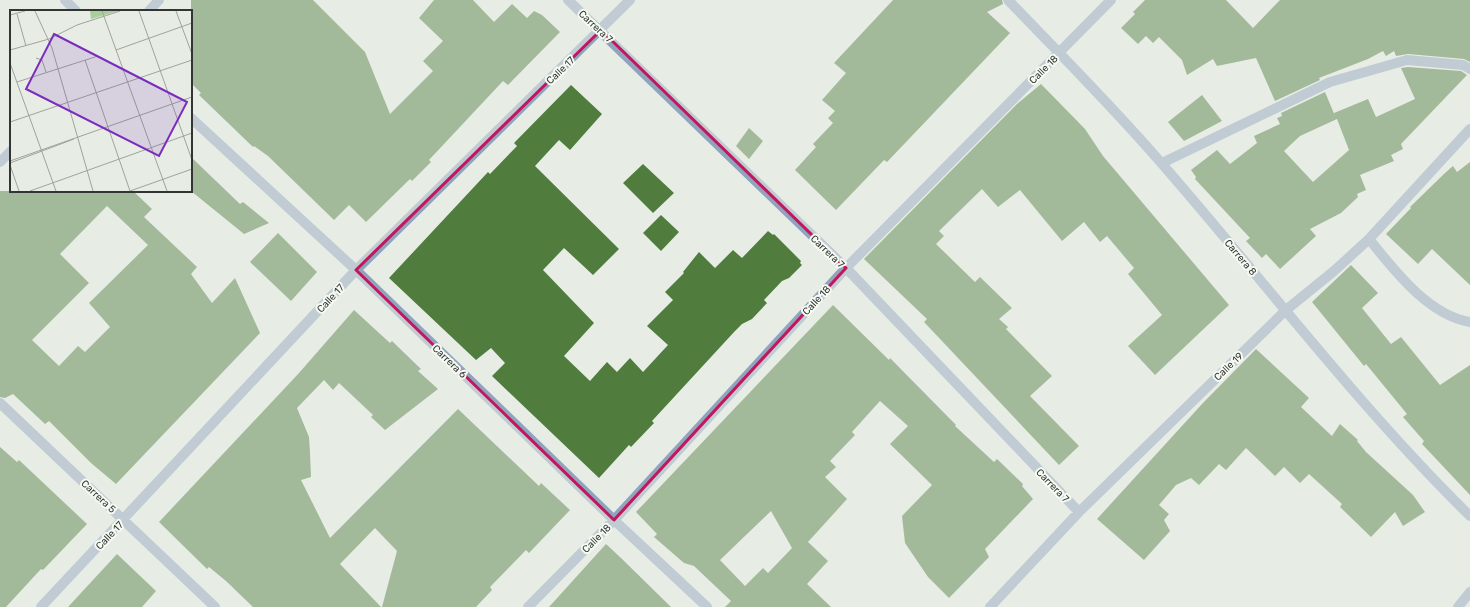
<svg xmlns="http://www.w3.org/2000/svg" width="1470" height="607" viewBox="0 0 1470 607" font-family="Rubik,sans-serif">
<rect width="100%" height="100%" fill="#e7ede5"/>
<path fill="#507c3e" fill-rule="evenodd" d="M191,0H313L365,52L390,114L433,71L423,61L443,41L419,18L434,0H473L494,22L512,4L527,18L534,11L542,15L560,32L508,85L503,81L429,160L431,162L412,181L410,179L366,222L349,205L334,220L268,156L254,146L253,147L199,95L201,93L191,83Z
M893,0H1002L1003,4L987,12L1010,33L887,162L884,160L836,210L795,170L816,147L813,144L833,123L828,118L835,111L822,100L846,73L834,63Z
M1145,0H1226L1253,28L1280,0H1470V62L1464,59L1408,54L1396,56L1394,51L1386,56L1383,51L1368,59L1319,78L1320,80L1275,101L1256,58L1217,66L1213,59L1187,75L1182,60L1159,37L1153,43L1146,36L1138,44L1121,28L1135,14L1133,12Z
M1408,67L1461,71L1467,75L1401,144L1403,149L1391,155L1394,161L1360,175L1366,190L1357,194L1358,197L1341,213L1310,229L1316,236L1280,269L1266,254L1262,258L1246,241L1250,238L1195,179L1196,177L1191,170L1217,150L1230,164L1257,143L1254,136L1280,124L1277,118L1282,116L1281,113L1325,92L1335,116L1334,113L1368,99L1376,117L1415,99L1401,68ZM1337,119L1349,150L1313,182L1284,151L1300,136Z
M1041,84L1085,129L1103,156L1229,305L1155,375L1128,346L1162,315L1128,274L1134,268L1107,236L1100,242L1084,222L1062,241L1020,190L998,207L982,189L939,231L944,236L936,244L975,282L980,277L1012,308L999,319L1008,327L1006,329L1052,376L1030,396L1079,446L1059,465L924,322L927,319L864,259L1017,104Z
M571,85L602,114L570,150L559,140L535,166L619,249L593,275L564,248L543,270L594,323L564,356L590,381L607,362L617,372L630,358L643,372L668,345L647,326L673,300L665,292L684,273L683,272L699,252L715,268L733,250L742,258L768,231L773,235L774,234L801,261L800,263L802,265L789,278L782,281L764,300L767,303L752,319L742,324L735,331L652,421L654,423L631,447L629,445L599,478L492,376L505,363L491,348L476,360L389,278L488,172L490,174L517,146L514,143Z
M1202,95L1222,121L1184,141L1168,122Z
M749,128L763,141L749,159L736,146Z
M191,157L240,204L243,202L269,223L244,234L191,191Z
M1470,162V285L1432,249L1418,264L1386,234L1411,208L1410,207L1445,173L1453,166L1457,172Z
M643,164L674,193L653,213L623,183Z
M0,191H133L152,209L144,217L197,267L191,274L212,303L235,278L260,333L116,484L91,463L49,421L45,424L13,394L5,398L0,397ZM107,206L148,245L89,303L110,327L85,352L78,346L59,366L32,340L89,283L60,254Z
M661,215L679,232L661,251L643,233Z
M278,233L317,272L291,301L250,262Z
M1351,265L1378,293L1362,308L1391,344L1401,337L1440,385L1470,365V495L1422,444L1424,441L1403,417L1407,414L1366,364L1364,366L1312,302Z
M833,305L889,360L890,358L956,425L955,426L994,462L997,459L1023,484L1022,486L1033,499L985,549L989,557L949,598L928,577L905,543L902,516L932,485L890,444L908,426L880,401L852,432L855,435L830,461L836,467L825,477L847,499L808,542L828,561L807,584L831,607H725L731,601L694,566L684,563L654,537L657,534L636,512ZM771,511L792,548L768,573L763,568L745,586L720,560Z
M354,310L390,343L392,341L421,369L418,371L438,389L385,430L371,417L373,415L339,383L333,390L324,380L297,408L309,437L310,453L311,477L301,480L330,538L458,409L539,486L541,483L570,510L529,553L526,550L490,587L492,590L476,607H382L397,551L375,528L340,564L381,607H253L226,581L209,567L207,569L159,522L299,373Z
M1256,349L1309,398L1301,407L1332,436L1340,424L1358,440L1357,441L1366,452L1413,495L1425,512L1403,526L1395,512L1371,537L1340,507L1342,504L1309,474L1300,483L1284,467L1275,476L1246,448L1226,470L1219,464L1199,485L1191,478L1176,485L1159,505L1169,514L1164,520L1170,531L1144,560L1097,519L1202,404Z
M0,447L17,462L19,460L87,524L43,570L41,569L6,607H0Z
M606,544L620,557L671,607H549Z
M117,554L156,591L142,607H68Z"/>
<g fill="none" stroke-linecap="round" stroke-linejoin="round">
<path stroke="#90a3bf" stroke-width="10" d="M1162,163L1330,82L1407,60L1463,65L1470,69"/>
<path stroke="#90a3bf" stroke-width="10" d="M65,0L76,11
M568,0L846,268L1079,512
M1008,0C1060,54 1114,108 1163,165C1265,282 1359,407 1470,516
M149,11L159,0
M191,118L356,270L614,520L707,607
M0,162L11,151
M1369,239C1394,270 1428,315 1470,322
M0,403L215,607
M41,607L356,270L630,0
M528,607L614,520L846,268L1111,0
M990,607L1079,512L1286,310L1334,271L1369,239L1470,129
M1458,607L1470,592"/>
</g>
<path d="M0 0H1470V607H0ZM601,30L846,268L614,520L356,270Z" fill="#e7ede5" fill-opacity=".55" fill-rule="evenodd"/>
<path fill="none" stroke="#c2185b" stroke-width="3" stroke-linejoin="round" d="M601,30L846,268L614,520L356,270Z"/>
<g text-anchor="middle" stroke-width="4" stroke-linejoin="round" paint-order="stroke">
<g font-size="10" fill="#333532" stroke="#f5fbf2">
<text transform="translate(596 26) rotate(43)" y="4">Carrera 7</text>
<text transform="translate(1043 69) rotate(-45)" y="4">Calle 18</text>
<text transform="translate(560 70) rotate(-44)" y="4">Calle 17</text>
<text transform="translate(828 251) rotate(44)" y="4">Carrera 7</text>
<text transform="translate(1241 257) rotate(50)" y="4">Carrera 8</text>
<text transform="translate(330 298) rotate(-47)" y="4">Calle 17</text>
<text transform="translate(816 300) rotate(-47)" y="4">Calle 18</text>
<text transform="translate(450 361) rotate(44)" y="4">Carrera 6</text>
<text transform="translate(1228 366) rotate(-44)" y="4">Calle 19</text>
<text transform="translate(1053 485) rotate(46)" y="4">Carrera 7</text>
<text transform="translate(99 496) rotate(43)" y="4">Carrera 5</text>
<text transform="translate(109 535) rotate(-46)" y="4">Calle 17</text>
<text transform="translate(596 538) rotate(-45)" y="4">Calle 18</text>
</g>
</g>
<g transform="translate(10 10)">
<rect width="182" height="182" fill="#e7ede5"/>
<path d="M80,1H108L81,9Z" fill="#a8ce9a"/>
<path fill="none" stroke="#9fa39d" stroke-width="1" d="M25,1L42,38L83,181M92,1L157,181M129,1L182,150M166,1L182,44M7,4L16,36M0,5L15,1M0,40L39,29L67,15L110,1M106,40L182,13M26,48L32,50L36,62M75,50L120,181M0,53L46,181M7,72L88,46M0,112L182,50M0,151L182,87M0,153L64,129M0,155L9,181M20,181L182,123M120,181L182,159"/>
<path fill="#7b2cbf" fill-opacity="0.15" stroke="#7b2cbf" stroke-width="2" d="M44,24L177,92L149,146L16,79Z"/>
<rect width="182" height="182" fill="none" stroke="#333532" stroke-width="2"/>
</g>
</svg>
